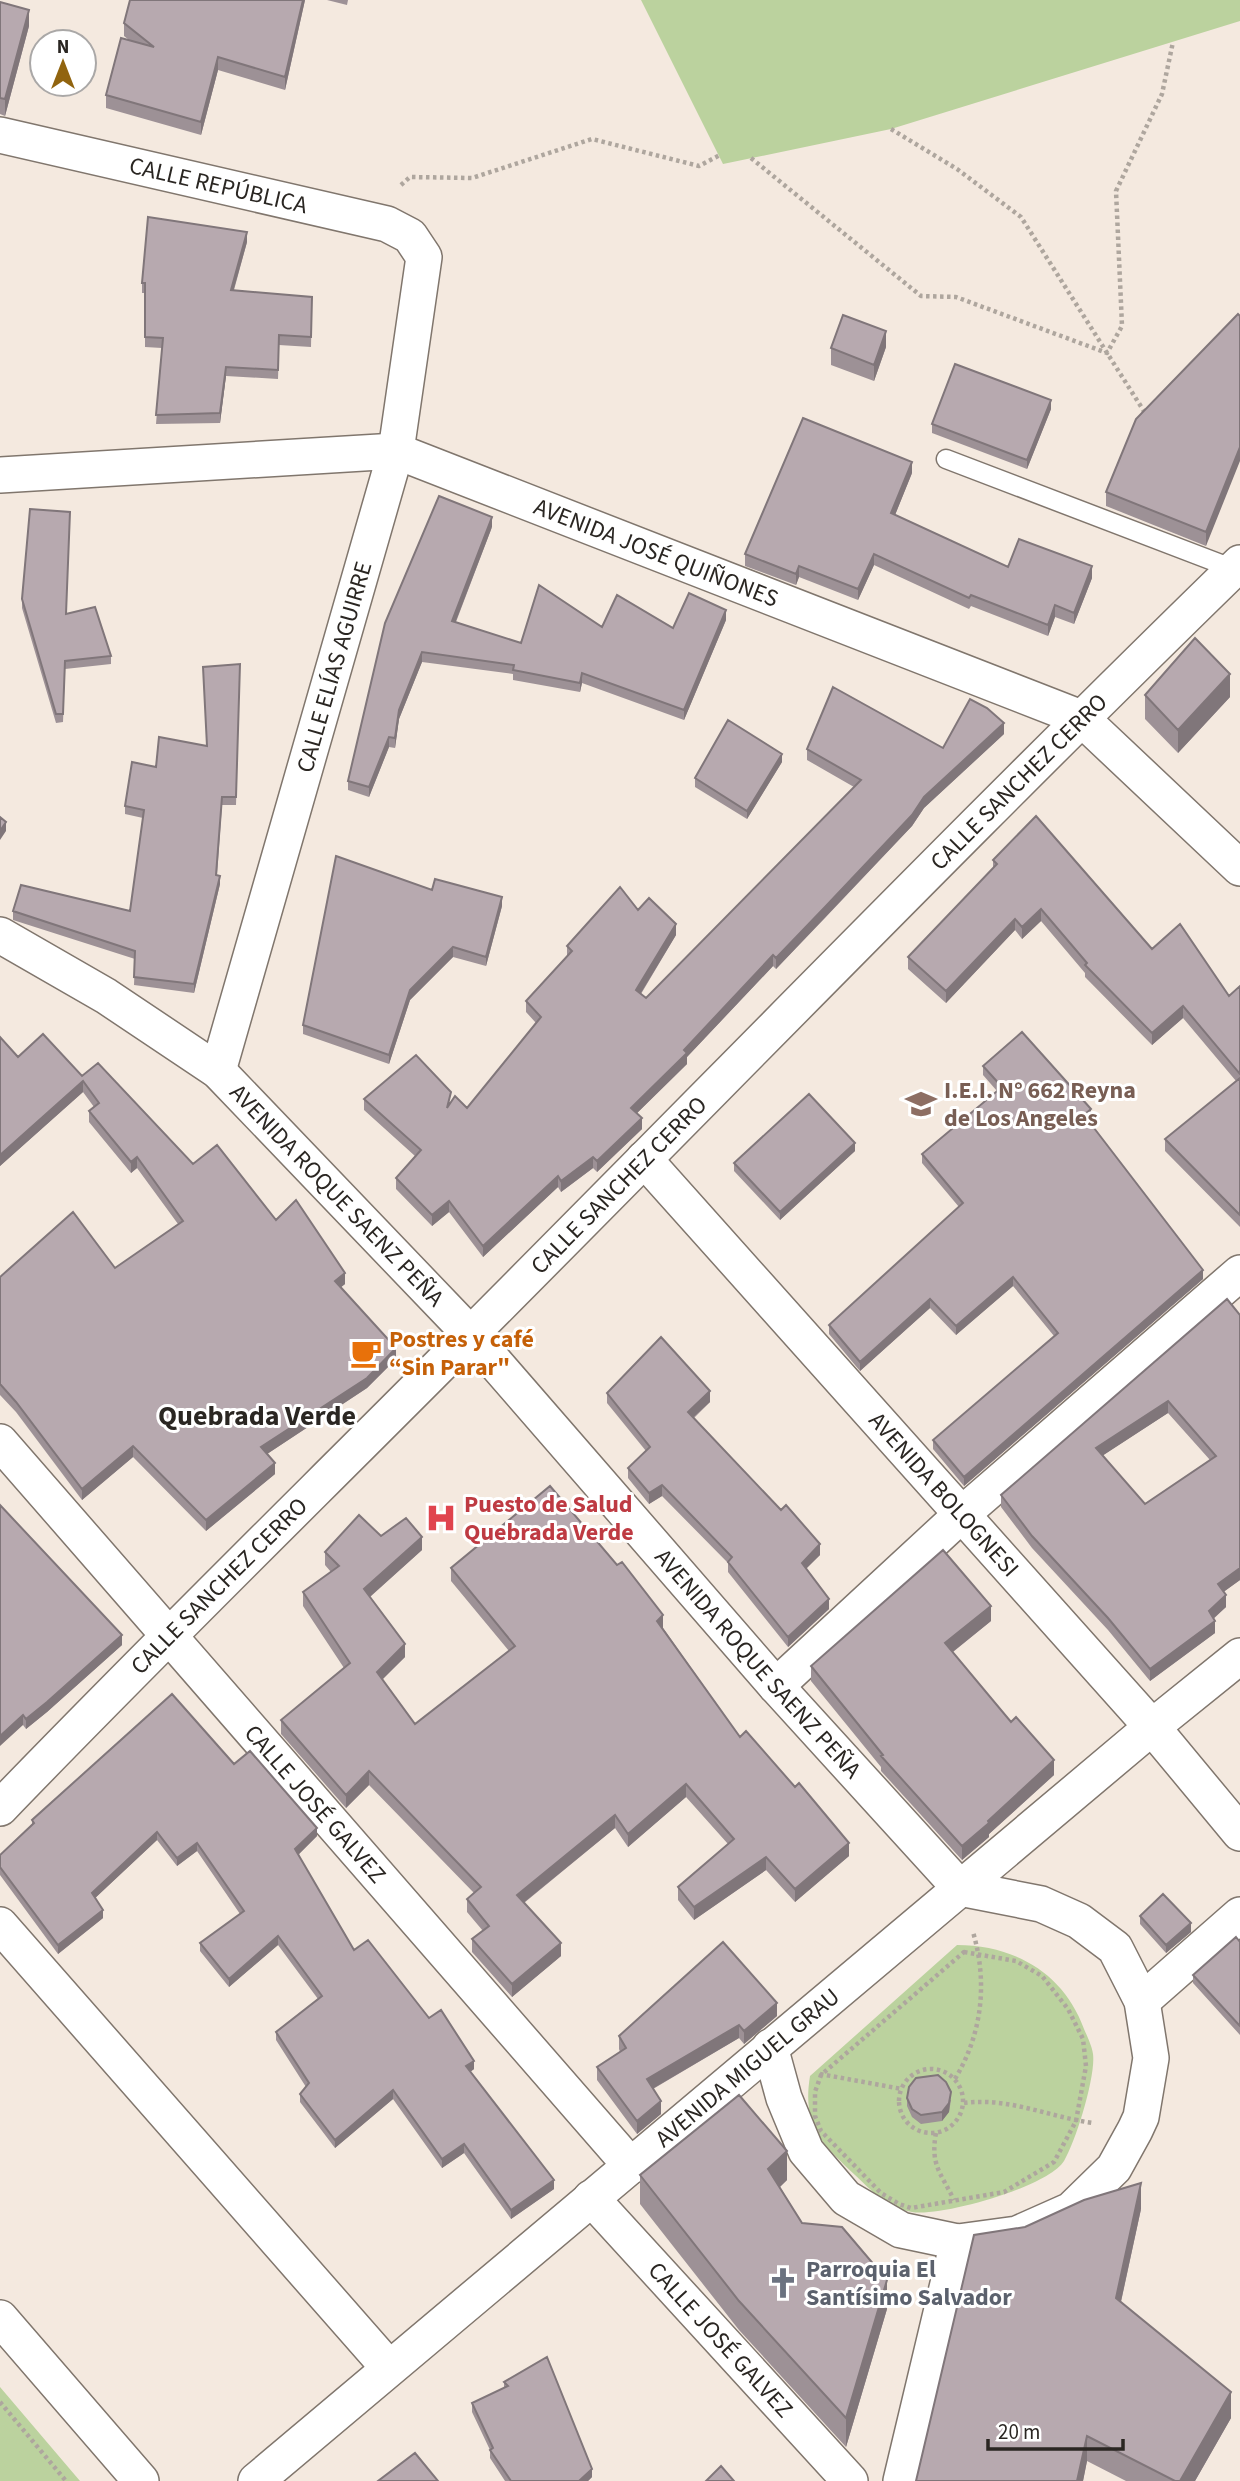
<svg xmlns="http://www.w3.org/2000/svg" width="1240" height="2481" viewBox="0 0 1240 2481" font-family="'Source Sans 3',sans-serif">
<rect width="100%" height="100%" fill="#f4e9df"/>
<path fill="#bbd29e" d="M641,0H1240V21L891,129L723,164Z
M957,1945C1014,1945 1064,1973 1084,2029C1087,2036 1092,2046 1093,2054C1096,2076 1076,2141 1064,2161C1048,2187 941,2217 912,2212C887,2208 872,2191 855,2175C821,2143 802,2125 810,2076Z
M0,2387L80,2481H0Z"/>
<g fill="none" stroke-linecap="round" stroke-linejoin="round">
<defs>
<path id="service" d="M946,459L1234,569"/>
<g id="minor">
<path id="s1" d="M0,135L387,224L410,236L424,257L396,451L218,1071"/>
<path id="s2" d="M0,475L396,451L1081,718L1240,868"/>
<path id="s3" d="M0,935L106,996L218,1071L471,1335L776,1686L960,1888L1041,1904L1079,1921L1115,1948L1142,2001L1151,2058L1141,2117L1135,2130L1114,2168L1071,2210L1017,2234L958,2242L901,2230L846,2198L806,2151L784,2098L770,2047"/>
<path id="s4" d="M644,1159L1152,1727L1240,1833"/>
<path id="s5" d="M0,1442L631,2166"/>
<path d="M776,1686L961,1515L1240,1273"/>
<path id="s6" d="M0,1808C155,1647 315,1491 473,1332C729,1075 981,815 1240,563"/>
<path d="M0,1925L389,2368"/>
<path d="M1142,2001L1240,1915"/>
<path id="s7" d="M591,2198L850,2481"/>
<path d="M0,2318L141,2481"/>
<path id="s8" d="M256,2481L1152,1727L1240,1656"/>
<path d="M901,2481L958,2242"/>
</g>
</defs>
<use href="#service" stroke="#80766d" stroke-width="21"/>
<use href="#minor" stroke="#80766d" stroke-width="38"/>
<path stroke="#aea69e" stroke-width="4.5" stroke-dasharray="3.5 3.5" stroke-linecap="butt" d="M891,129L957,169L1021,217L1147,416
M751,158L921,296L956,297L1107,353L1122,326L1116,191L1162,94L1173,42
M401,185L410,177L472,178L592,139L699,166L720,155
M964,1952L1016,1961L1042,1976L1068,2009L1083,2039L1086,2066L1076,2121L1054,2162L1004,2192L911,2208L899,2204L881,2193L821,2131L815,2116V2092L821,2075Z
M899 2101a32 32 0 1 1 64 0a32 32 0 1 1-64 0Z
M820,2074L902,2089
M955,2079C982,2034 988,1983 973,1932
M964,2103C1009,2097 1049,2117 1093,2123
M936,2133C930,2165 941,2173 954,2200
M0,2402L66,2481"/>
<use href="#service" stroke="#fff" stroke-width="18"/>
<use href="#minor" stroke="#fff" stroke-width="35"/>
</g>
<path fill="#9d9196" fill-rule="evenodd" d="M305,0L285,90L218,70L201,135L106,108V95L129,40L124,36V23Z
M327,0H348L347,5Z
M0,2L29,26L5,116L0,114Z
M247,242L234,290L312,297L311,347L279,345L278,379L226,376L220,423L156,424L162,348L145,347V293H142V283Z
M1238,314L1206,546L1106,506V492Z
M886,347L874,381L831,365V348Z
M1051,409L1027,469L932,433V424Z
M912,473L895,515L1008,567L1092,578L1074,624L1055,617L1048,636L971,606L969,609L874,565L858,600L799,577L796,585L745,566V554Z
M492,527L456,622L521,643L602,627L673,628L726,620L684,720L582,683L580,692L513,680V674L422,662L399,719L395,748L389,747L369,797L348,790V781Z
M22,599L67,613L111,656V664L65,669L63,722L56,723L22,608Z
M240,664L236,805H222L217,875L220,884L194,993L134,985L135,959L13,920V911H130L143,818L125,814V806L156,767L206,746Z
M1145,695L1230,697L1178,753L1145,719Z
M1004,734L924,808L912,826L825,918L776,969L773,966L687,1057V1064L637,1113L642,1129L597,1172L593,1168L561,1192L558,1187L483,1257L449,1212L432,1226L396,1189V1178L415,1156L364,1110V1099L451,1102L467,1108L536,1023L526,1012V1001L567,956V946L638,910L676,935L641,994L646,998L854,787L807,760V749L943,748Z
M782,762L747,819L695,787V778Z
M993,860L1152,949L1229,996L1240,986V1227L1165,1151V1139L1236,1081L1183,1018L1152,1045L1085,977V973L1041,921L1022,939L1015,930L946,1003L908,969V957L993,868Z
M432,890L502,906L486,966L453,957L410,1000L389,1064L303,1034V1025Z
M0,1037L18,1057L82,1076L193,1164L276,1220L345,1284L341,1287L396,1359L367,1388L267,1454L275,1474L206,1531L133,1457L82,1500L16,1412L0,1395V1277L115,1268L178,1224L137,1168L131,1173L89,1122V1111L94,1107L83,1092L0,1166Z
M983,1066L1091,1118L1089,1120L1203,1279L964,1486L933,1449V1440L1054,1336L1013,1286L956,1335L930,1308L860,1371L829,1334V1325L959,1207L922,1163V1154L997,1091L983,1075Z
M855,1151L780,1220L734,1171V1163Z
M1240,1315V1580L1223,1592L1226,1607L1213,1618L1215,1633L1150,1681L1108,1630L1032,1548L1001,1507V1495ZM1168,1413L1210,1460L1145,1504L1103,1455Z
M607,1393L710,1402L694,1418L820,1555L806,1568L829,1609L788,1647L728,1572V1563L662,1496L649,1504L628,1478V1468L646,1451L607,1403Z
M0,1505L122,1645L47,1712L26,1729L23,1725Z
M381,1536L422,1550L370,1597L405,1657L382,1679L415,1724L509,1651L451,1581V1568L663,1628L740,1737L849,1856L795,1902L766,1870L694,1920L678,1900V1887L728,1844L686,1797L628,1847L615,1828L524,1903L561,1956L512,1997L472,1952V1939L483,1931L467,1912V1899L474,1893L369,1785L346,1808L281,1734V1720L344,1668L303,1606V1592L331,1572L325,1565V1552Z
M991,1621L953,1652L1054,1775L989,1834V1837L962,1860L881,1771V1767L811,1681V1666Z
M234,1764L317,1836L298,1855L354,1950L429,2018L474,2069L470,2072L554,2189L511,2219L464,2153L442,2168L393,2099L335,2148L300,2102V2094L306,2087L276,2040V2032L318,1999L278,1945L229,1987L200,1951V1943L240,1914L197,1851L177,1866L157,1840L95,1898L103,1918L58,1954L0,1875V1855L32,1825V1820Z
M1140,1916L1191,1932L1166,1953L1140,1924Z
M1240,1942V2035L1193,1983V1975Z
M777,2016L744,2044L739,2038L653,2089L661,2114L637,2134L597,2080V2067L620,2052L619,2049V2036Z
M907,2098L951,2100L949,2112L942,2121L921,2124L912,2117L907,2106Z
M640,2175L787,2180L780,2187L802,2223L887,2309L846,2447L739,2330L640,2204Z
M1141,2209L1121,2302L1231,2418L1195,2481H1126L1087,2461L1083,2481H916Z
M504,2382L592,2477L588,2481H505L490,2458V2450L472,2412V2403L504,2388Z"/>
<path fill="#80767a" d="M303,0H305L285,90V77Z
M29,10V26L5,116V99Z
M218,57V70L201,135V122Z
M247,232V242L231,299V290Z
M886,331V347L874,381V365Z
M226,367V376L220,423V413Z
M1051,400V409L1027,469V460Z
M1240,447V461L1206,546V532Z
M912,462V473L891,525V513Z
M492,517V527L452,631V621Z
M874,554V565L858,600V589Z
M799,566V577L796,585V574Z
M1092,566V578L1074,624V613Z
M1055,605V617L1048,636V625Z
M726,610V620L684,720V710Z
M422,652V662L399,719L395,748V738L399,710Z
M582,673V683L580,692V683Z
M1230,674V697L1178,753V730Z
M1004,723V734L924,808L912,826L776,969V958L924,797Z
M389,737V747L369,797V787Z
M782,754V762L747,819V811Z
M6,822V831L0,840V831Z
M220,876V884L194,993V984Z
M502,897V906L486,966V957Z
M1041,909V921L1022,939V927Z
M1015,919V930L946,1003V991Z
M676,924V935L636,1001V990Z
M453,947V957L410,1000L389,1064V1055L410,990Z
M773,955V966L687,1057V1064L631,1119V1108L684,1050Z
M1183,1006V1018L1152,1045V1033Z
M83,1081V1092L0,1166V1155Z
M1091,1109V1118L1084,1124V1115Z
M642,1118V1129L597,1172V1161Z
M855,1143V1151L780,1220V1212Z
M137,1157V1168L131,1173V1162Z
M593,1157V1168L561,1192V1181Z
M558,1176V1187L483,1257V1246Z
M449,1201V1212L432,1226V1215Z
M1203,1270V1279L964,1486V1477Z
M345,1273V1284L335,1292V1281Z
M1013,1277V1286L956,1335V1326Z
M930,1299V1308L860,1371V1362Z
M396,1348V1359L367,1388L261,1458V1447Z
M710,1391V1402L688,1422V1412Z
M1168,1401V1413L1096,1460V1448Z
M133,1446V1457L82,1500V1489Z
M275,1463V1474L206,1531V1520Z
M662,1485V1496L649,1504V1493Z
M422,1537V1550L364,1602V1589Z
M820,1544V1555L802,1573V1563Z
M1240,1568V1580L1218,1596V1584Z
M1226,1595V1607L1209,1623V1611Z
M829,1599V1609L788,1647V1637Z
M991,1606V1621L945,1658V1643Z
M663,1615V1628L657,1634V1621Z
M1215,1621V1633L1150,1681V1669Z
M122,1635V1645L47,1712L26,1729V1719Z
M405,1644V1657L377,1685V1672Z
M23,1715V1725L0,1746V1736Z
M1054,1760V1775L989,1834V1837L962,1860V1846L988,1821Z
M369,1771V1785L346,1808V1795Z
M686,1784V1797L628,1847V1834Z
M615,1815V1828L517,1908V1895Z
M317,1828V1836L295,1858V1849Z
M157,1832V1840L92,1901V1893Z
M197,1843V1851L177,1866V1858Z
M849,1843V1856L795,1902V1889Z
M766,1857V1870L694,1920V1907Z
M103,1910V1918L58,1954V1945Z
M1191,1923V1932L1166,1953V1945Z
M278,1936V1945L229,1987V1979Z
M561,1943V1956L512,1997V1984Z
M777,2003V2016L744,2044V2031Z
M739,2025V2038L647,2092V2079Z
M474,2061V2069L466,2075V2066Z
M393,2090V2099L335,2148V2140Z
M951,2092L949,2112L942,2121V2112Z
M661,2101V2114L637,2134V2121Z
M464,2144V2153L442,2168V2159Z
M787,2151V2180L768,2198V2169Z
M554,2180V2189L511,2219V2210Z
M1141,2183V2209L1116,2324V2298Z
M887,2280V2309L846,2447V2418Z
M1231,2392V2418L1195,2481H1180Z
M1087,2436V2461L1083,2481H1077Z
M592,2469V2477L588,2481H579Z"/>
<path fill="#b7a9af" stroke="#80767a" stroke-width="2" fill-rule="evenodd" d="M130,0H303L285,77L218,57L201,122L106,95L121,38L154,47L124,23Z
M0,2L29,10L5,99L0,98Z
M148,217L247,232L231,290L312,297L311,337L279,335L278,370L226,367L220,413L156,415L163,338L145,337V283H142Z
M1238,314L1240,316V447L1206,532L1106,492L1136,419Z
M843,315L886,331L874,365L831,348Z
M955,364L1051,400L1027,460L932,424Z
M803,418L912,462L891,513L1008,567L1019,539L1092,566L1074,613L1055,605L1048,625L971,595L969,598L874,554L858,589L799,566L796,574L745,554Z
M439,496L492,517L452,621L521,643L539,585L602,627L617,595L673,628L689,593L726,610L684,710L582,673L580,683L513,670L514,665L422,652L399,710L395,738L389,737L369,787L348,781L385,623Z
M30,509L70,512L66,614L95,607L111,656L65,661L63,714H56L22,599Z
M1195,638L1230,674L1178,730L1145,695Z
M240,664L236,797H222L216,875L220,876L194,984L134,977L135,951L13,911L21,885L130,911L144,810L125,806L132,762L156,767L159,737L207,746L203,667Z
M833,687L943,748L970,699L987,708L1004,723L924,797L912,815L825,907L776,958L773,955L684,1050L687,1053L631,1108L642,1118L597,1161L593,1157L561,1181L558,1176L483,1246L449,1201L432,1215L396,1178L421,1150L364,1099L416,1055L451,1092L447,1108L455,1096L467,1108L541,1017L526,1001L572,951L567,946L620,887L638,910L649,898L676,924L636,990L646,998L861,780L807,749Z
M728,720L782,754L747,811L695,778Z
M1036,816L1152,949L1180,924L1229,996L1240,986V1074L1183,1006L1152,1033L1085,965L1087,963L1041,909L1022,927L1015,919L946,991L908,957L997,864L993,860Z
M0,817L6,822L0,831Z
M336,856L432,890L435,879L502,897L486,957L453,947L410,990L389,1055L303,1025Z
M1022,1032L1091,1109L1084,1115L1203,1270L964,1477L933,1440L1058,1333L1013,1277L956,1326L930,1299L860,1362L829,1325L963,1203L922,1154L1002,1087L983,1066Z
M43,1034L82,1076L98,1063L193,1164L217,1145L276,1220L296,1200L345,1273L335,1281L396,1348L367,1378L261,1447L275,1463L206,1520L133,1446L82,1489L16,1402L0,1384V1277L73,1212L115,1268L183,1221L137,1157L131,1162L89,1111L99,1103L83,1081L0,1155V1037L18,1057Z
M1240,1078V1215L1165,1139Z
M809,1094L855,1143L780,1212L734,1163Z
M1227,1299L1240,1315V1568L1218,1584L1226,1595L1209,1611L1215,1621L1150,1669L1108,1618L1032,1536L1001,1495ZM1168,1401L1216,1456L1145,1504L1096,1448Z
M661,1337L710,1391L688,1412L781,1510L786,1505L820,1544L802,1563L829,1599L788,1637L728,1562L732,1557L662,1485L649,1493L628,1468L650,1447L607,1393Z
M550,1486L617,1565L622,1562L663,1615L657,1621L740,1737L746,1731L795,1787L799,1783L849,1843L795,1889L766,1857L694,1907L678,1887L734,1839L686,1784L628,1834L615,1815L517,1895L561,1943L512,1984L472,1939L489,1926L467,1899L481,1887L369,1771L346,1795L281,1720L350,1663L303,1592L339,1566L325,1552L359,1515L381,1536L406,1518L422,1537L364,1589L405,1644L377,1672L415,1724L515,1646L451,1568Z
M0,1505L122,1635L47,1702L26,1719L23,1715L0,1736Z
M943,1550L991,1606L945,1643L1011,1722L1016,1717L1054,1760L988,1821L989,1823L962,1846L881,1756L883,1755L811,1666Z
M172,1694L234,1764L250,1751L317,1828L295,1849L354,1950L368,1940L429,2018L441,2010L474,2061L466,2066L554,2180L511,2210L464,2144L442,2159L393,2090L335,2140L300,2094L309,2083L276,2032L322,1996L278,1936L229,1979L200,1943L244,1911L197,1843L177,1858L157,1832L92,1893L103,1910L58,1945L0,1867V1855L34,1823L32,1820Z
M1163,1894L1191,1923L1166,1945L1140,1916Z
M1236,1937L1240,1942V2026L1193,1975Z
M723,1942L777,2003L744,2031L739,2025L647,2079L661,2101L637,2121L597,2067L626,2048L619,2036Z
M938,2075L946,2082L951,2092L949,2103L942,2112L921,2115L912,2109L907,2098L909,2087L916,2078Z
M739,2095L787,2151L768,2169L802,2223L842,2227L887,2280L846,2418L739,2301L640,2175Z
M1141,2183L1116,2298L1231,2392L1180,2481H1175L1087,2436L1077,2481H916L974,2235L1025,2227L1084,2200Z
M547,2357L592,2469L579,2481H511L490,2450L493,2448L472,2403L508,2386L504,2382Z
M415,2453L438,2481H378Z
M721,2466L734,2481H706Z"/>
<defs>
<symbol id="school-bare" viewBox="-9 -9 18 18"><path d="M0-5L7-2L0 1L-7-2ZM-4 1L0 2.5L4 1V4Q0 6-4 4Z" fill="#8d6e63" stroke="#fff" stroke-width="2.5" paint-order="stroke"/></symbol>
<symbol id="cafe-bare" viewBox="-9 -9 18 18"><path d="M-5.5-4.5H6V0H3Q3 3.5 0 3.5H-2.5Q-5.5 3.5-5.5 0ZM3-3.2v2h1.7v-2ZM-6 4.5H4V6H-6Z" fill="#e8710a" stroke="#fff" stroke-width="2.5" paint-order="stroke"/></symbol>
<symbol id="hospital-bare" viewBox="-9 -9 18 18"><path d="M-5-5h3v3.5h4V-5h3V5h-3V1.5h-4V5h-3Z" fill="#e0444e" stroke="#fff" stroke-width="2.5" paint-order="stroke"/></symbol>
<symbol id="church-bare" viewBox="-9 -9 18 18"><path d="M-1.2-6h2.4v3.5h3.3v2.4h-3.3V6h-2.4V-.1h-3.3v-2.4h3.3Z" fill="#6b7280" stroke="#fff" stroke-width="2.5" paint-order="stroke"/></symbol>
</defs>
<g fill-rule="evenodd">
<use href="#school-bare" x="899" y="1082" width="44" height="44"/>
<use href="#cafe-bare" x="344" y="1331" width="44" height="44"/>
<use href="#hospital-bare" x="419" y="1496" width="44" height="44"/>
<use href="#church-bare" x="761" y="2261" width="44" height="44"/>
</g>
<g text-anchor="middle" stroke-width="6" stroke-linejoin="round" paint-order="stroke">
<g font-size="24" fill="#2a2622" stroke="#fff">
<text dy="8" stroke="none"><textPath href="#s1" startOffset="224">CALLE REPÚBLICA</textPath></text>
<text dy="8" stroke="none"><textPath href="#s2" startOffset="676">AVENIDA JOSÉ QUIÑONES</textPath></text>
<text transform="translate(334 667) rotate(-74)" y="8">CALLE ELÍAS AGUIRRE</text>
<text dy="8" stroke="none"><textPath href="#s6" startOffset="1446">CALLE SANCHEZ CERRO</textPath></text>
<text dy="8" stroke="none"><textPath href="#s6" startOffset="878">CALLE SANCHEZ CERRO</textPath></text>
<text dy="8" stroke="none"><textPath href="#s3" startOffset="429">AVENIDA ROQUE SAENZ PEÑA</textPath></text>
<text dy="8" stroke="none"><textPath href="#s4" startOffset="450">AVENIDA BOLOGNESI</textPath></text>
<text dy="8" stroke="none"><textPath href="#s6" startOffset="312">CALLE SANCHEZ CERRO</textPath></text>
<text dy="8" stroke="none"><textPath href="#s3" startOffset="1059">AVENIDA ROQUE SAENZ PEÑA</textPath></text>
<text dy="8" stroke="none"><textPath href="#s5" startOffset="480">CALLE JOSÉ GALVEZ</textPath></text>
<text dy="8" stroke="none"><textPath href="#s8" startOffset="642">AVENIDA MIGUEL GRAU</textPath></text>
<text dy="8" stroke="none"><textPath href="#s7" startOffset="192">CALLE JOSÉ GALVEZ</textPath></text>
</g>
<g font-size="24" font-weight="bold" fill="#785e54" stroke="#fff" text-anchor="start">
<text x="944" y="1098">I.E.I. N° 662 Reyna<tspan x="944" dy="28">de Los Angeles</tspan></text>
</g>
<g font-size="24" font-weight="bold" fill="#c56008" stroke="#fff" text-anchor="start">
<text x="389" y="1347">Postres y café<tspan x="389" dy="28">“Sin Parar"</tspan></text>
</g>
<g font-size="24" font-weight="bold" fill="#be3a42" stroke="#fff" text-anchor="start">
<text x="464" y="1512">Puesto de Salud<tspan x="464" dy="28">Quebrada Verde</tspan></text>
</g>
<g font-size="24" font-weight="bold" fill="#5b616d" stroke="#fff" text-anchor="start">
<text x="806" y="2277">Parroquia El<tspan x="806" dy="28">Santísimo Salvador</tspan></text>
</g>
<g font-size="28" font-weight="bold" fill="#2a2622" stroke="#fff">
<text x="257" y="1425">Quebrada Verde</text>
</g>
</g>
<g transform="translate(63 63)"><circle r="33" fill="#ffffff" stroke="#aaa8a7" stroke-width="2"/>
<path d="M0-5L12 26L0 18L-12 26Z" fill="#91640f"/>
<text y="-10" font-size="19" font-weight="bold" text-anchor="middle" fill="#2a2622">N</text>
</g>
<path d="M988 2439v10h135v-10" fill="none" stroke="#2a2622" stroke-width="3.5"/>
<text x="998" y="2439" font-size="21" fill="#2a2622" stroke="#ffffff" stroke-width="5" paint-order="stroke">20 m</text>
</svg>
